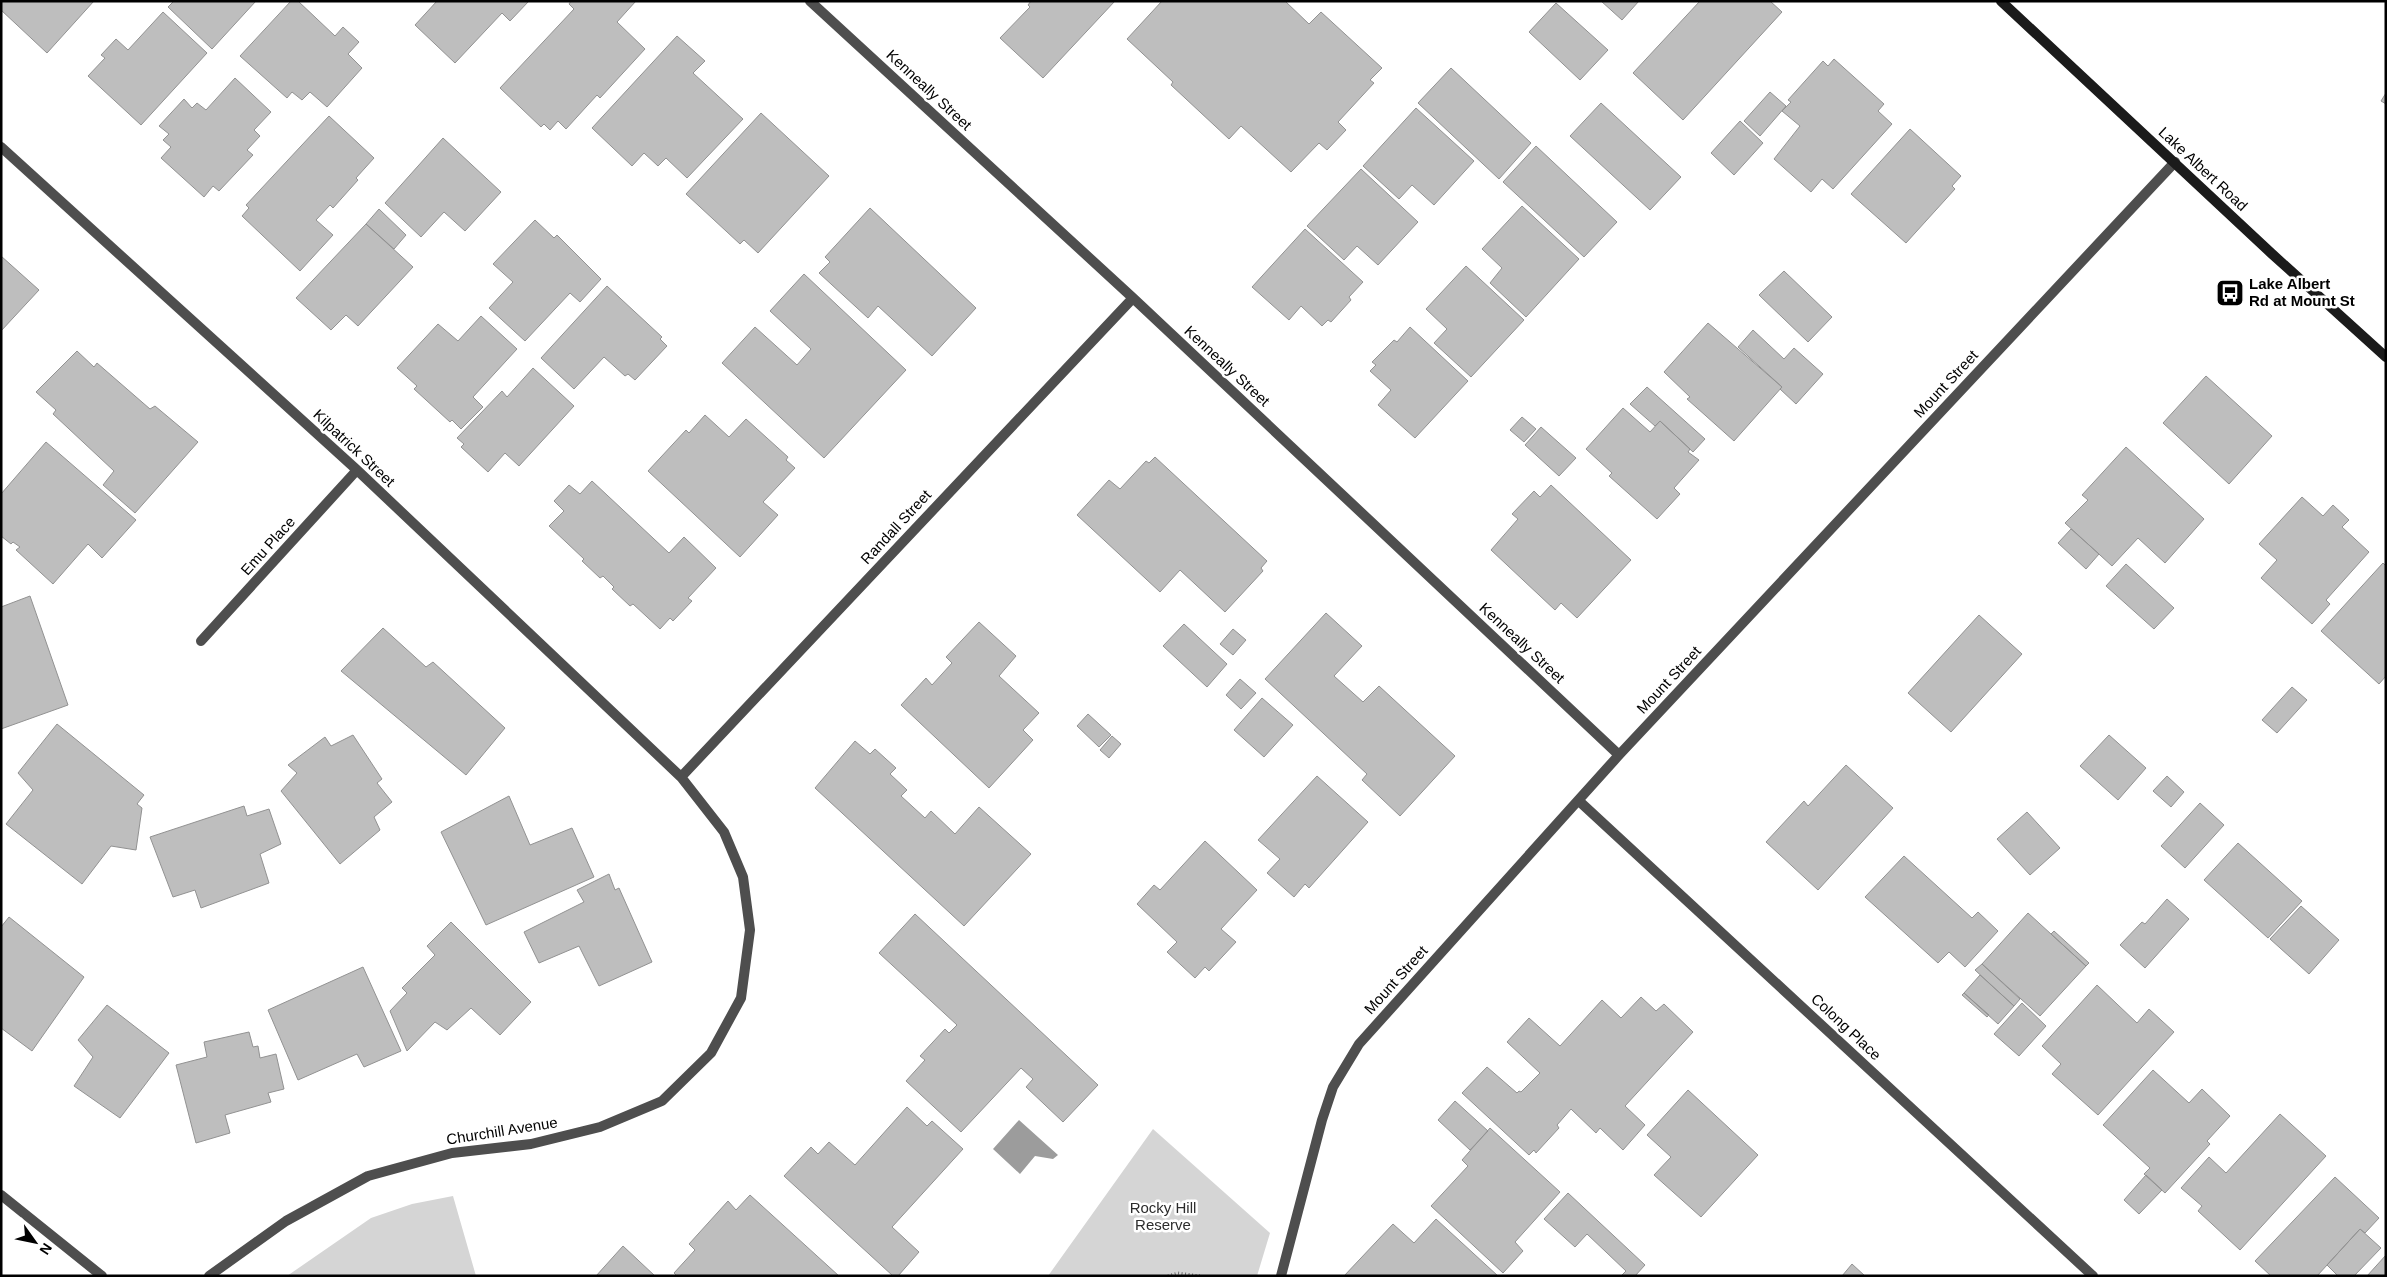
<svg xmlns="http://www.w3.org/2000/svg" width="2387" height="1277" viewBox="0 0 2387 1277" font-family="Helvetica,sans-serif">
<rect width="100%" height="100%" fill="#fff"/>
<path fill="#d5d5d5" d="M1153,1129L1270,1233L1257,1276H1048Z
M453,1196L476,1276H287L371,1218L412,1204Z"/>
<path fill="#9c9c9c" d="M1019,1120L1058,1155L1053,1159L1035,1156L1020,1174L993,1149Z"/>
<path fill="#bebebe" stroke="#929292" d="M1,1H94L47,53L1,10Z
M174,1H256L212,49L168,7Z
M291,1H298L335,36L343,27L359,42L348,54L362,68L327,107L310,92L302,100L292,92L287,98L240,56Z
M437,1H529L510,21L502,13L455,63L415,25Z
M571,1H636L617,22L645,49L600,98L597,95L566,129L558,121L550,130L544,124L541,127L500,88L574,9L569,4Z
M1031,1H1115L1043,78L1000,38L1030,7L1028,5Z
M1162,1H1285L1309,24L1321,12L1382,68L1370,80L1374,83L1338,122L1346,130L1327,150L1319,143L1291,172L1241,126L1229,139L1171,85L1173,82L1127,39Z
M1601,1H1639L1622,20Z
M1700,1H1770L1782,12L1683,120L1633,73Z
M1556,3L1608,50L1580,80L1529,32Z
M163,12L207,53L141,125L88,76L105,58L101,55L116,39L128,50Z
M677,36L705,61L693,73L743,119L687,178L666,158L658,166L644,153L632,166L592,128Z
M1834,59L1884,104L1878,111L1892,124L1833,189L1822,179L1811,192L1774,159L1800,126L1782,111L1791,102L1788,100L1823,61L1828,66Z
M1451,68L1531,143L1499,179L1418,103Z
M235,78L271,112L254,130L260,136L247,150L253,155L219,191L213,186L204,197L161,158L171,147L163,140L169,134L159,126L184,99L192,108L197,103L206,110Z
M1770,92L1786,106L1760,136L1744,121Z
M2386,93V104L2381,101Z
M1601,103L1681,177L1650,210L1570,136Z
M1416,108L1474,161L1434,205L1412,185L1399,199L1363,166Z
M761,113L829,176L758,253L744,240L740,244L686,194Z
M329,116L374,158L356,178L358,180L333,208L330,205L316,220L333,235L300,271L242,216L249,208L246,205Z
M1740,121L1763,143L1734,175L1711,153Z
M1910,129L1961,176L1952,186L1955,189L1906,243L1851,194Z
M443,138L501,192L465,231L444,212L421,237L385,203Z
M1536,146L1617,222L1584,257L1503,182Z
M1361,169L1418,222L1378,265L1357,246L1344,260L1307,226Z
M1522,206L1579,259L1526,317L1490,283L1502,268L1482,249Z
M870,208L976,308L932,356L878,306L868,318L819,273L830,262L825,257Z
M379,209L406,235L394,249L366,224Z
M535,220L554,238L557,235L601,279L580,302L570,293L525,341L489,308L513,282L493,264Z
M366,224L413,267L358,326L346,315L331,330L296,298Z
M1305,229L1363,282L1349,297L1351,300L1331,322L1328,320L1322,326L1301,306L1289,320L1252,287Z
M1,256L39,290L1,331Z
M1466,266L1524,320L1471,377L1434,343L1447,329L1426,309Z
M1784,271L1832,317L1808,342L1759,295Z
M804,274L906,370L824,458L722,363L755,327L797,365L811,349L770,311Z
M607,286L662,337L660,339L667,346L635,380L628,374L625,376L604,357L574,389L541,358Z
M481,316L517,349L473,397L483,407L461,429L452,420L450,422L414,389L417,386L397,368L438,324L458,341Z
M1708,323L1782,387L1734,441L1687,399L1690,397L1664,372Z
M1410,327L1468,381L1415,438L1378,405L1391,390L1370,371L1376,365L1372,362L1394,340L1397,342Z
M1753,330L1784,359L1794,348L1823,374L1796,404L1780,389L1782,387L1738,347Z
M77,351L94,367L97,363L150,409L155,406L198,442L135,513L103,485L114,471L53,414L56,410L36,392Z
M533,368L574,406L519,466L505,453L488,472L461,447L464,444L457,438L502,391L507,397Z
M2206,376L2272,436L2229,484L2163,423Z
M1647,387L1705,439L1693,452L1660,421L1655,426L1630,404Z
M1623,408L1650,432L1660,421L1690,449L1688,452L1699,460L1674,488L1680,494L1657,519L1609,476L1612,473L1586,449Z
M705,415L729,437L746,419L788,457L786,460L795,468L763,502L778,515L740,557L648,471L686,430L689,433Z
M1522,417L1536,429L1524,442L1510,430Z
M1541,427L1576,458L1559,476L1525,445Z
M46,442L136,520L102,558L88,544L53,584L16,550L20,547L13,542L11,544L1,536V494Z
M2126,447L2204,519L2165,563L2138,538L2112,566L2065,523L2088,500L2082,495Z
M1155,457L1267,561L1261,568L1263,571L1225,612L1180,570L1160,592L1077,515L1109,480L1120,489L1146,461L1149,463Z
M592,481L669,553L684,537L716,568L688,598L692,601L673,621L670,618L660,629L633,604L630,606L612,589L614,587L603,576L600,578L582,561L584,559L549,526L564,511L554,501L569,485L580,494Z
M1551,485L1631,560L1577,618L1561,603L1555,610L1491,550L1518,519L1512,514L1534,491L1540,497Z
M2302,497L2323,516L2333,505L2349,520L2342,527L2369,552L2326,600L2330,604L2312,624L2261,578L2277,560L2259,544Z
M2071,529L2099,554L2086,569L2058,543Z
M2383,563L2386,566V676L2379,684L2321,631Z
M2126,564L2174,608L2154,629L2106,586Z
M30,596L68,705L1,729V607Z
M1326,613L1362,646L1334,676L1363,702L1379,686L1455,756L1400,816L1362,780L1367,774L1265,679Z
M1979,615L2022,654L1951,732L1908,693Z
M979,622L1016,656L999,676L1039,713L1023,730L1033,740L989,788L901,705L926,678L932,685L952,663L946,657Z
M1184,624L1227,664L1207,687L1163,646Z
M383,628L426,667L433,662L505,728L466,775L341,671Z
M1233,629L1246,640L1233,655L1220,644Z
M1240,679L1256,693L1241,709L1226,695Z
M2292,687L2307,700L2277,733L2262,720Z
M1262,698L1293,725L1264,757L1234,730Z
M1088,714L1111,735L1099,747L1077,726Z
M57,724L144,795L137,804L142,808L136,850L111,846L82,884L6,824L33,790L18,773Z
M353,735L382,779L377,783L392,802L374,817L380,830L340,864L281,791L297,773L288,765L325,737L331,746Z
M2109,735L2146,768L2118,800L2080,766Z
M1112,736L1121,744L1109,758L1100,750Z
M855,741L870,754L875,749L896,768L890,774L907,790L901,796L925,818L931,811L955,834L979,807L1031,854L964,926L815,788Z
M1846,765L1893,808L1818,890L1766,842L1804,801L1808,806Z
M1317,776L1368,822L1309,888L1305,884L1294,897L1267,873L1280,859L1258,840Z
M2167,776L2184,792L2171,807L2153,791Z
M509,796L530,845L572,828L594,877L486,925L441,832Z
M2200,803L2224,825L2185,868L2161,846Z
M244,806L247,816L269,809L281,844L260,854L269,883L201,908L195,890L173,897L150,837Z
M2027,812L2060,848L2030,875L1997,839Z
M1205,841L1257,890L1221,929L1236,942L1209,971L1205,967L1195,978L1167,952L1177,942L1137,904L1154,885L1160,890Z
M2238,843L2302,901L2268,938L2204,880Z
M1904,856L1972,918L1978,912L1998,931L1965,967L1949,952L1938,963L1865,897Z
M609,874L615,890L619,888L652,962L599,986L579,946L539,963L524,932L584,902L577,890Z
M2167,899L2189,919L2145,968L2120,945L2142,922L2145,924Z
M2301,906L2339,940L2309,974L2270,939Z
M2028,913L2086,966L2040,1016L1982,964Z
M915,914L1098,1085L1063,1122L1026,1087L1033,1079L1021,1068L961,1132L906,1081L925,1060L920,1056L945,1029L949,1033L957,1025L879,953Z
M9,917L84,977L32,1051L1,1028V927Z
M451,922L531,1002L500,1035L471,1008L447,1030L435,1022L407,1051L390,1011L407,993L402,988L435,955L427,946Z
M2054,931L2089,963L2086,966L2051,934Z
M1982,964L2020,999L2014,1006L1975,970Z
M363,967L401,1051L364,1067L357,1054L298,1080L268,1010Z
M1980,975L2014,1006L1998,1024L1964,993Z
M2097,985L2137,1023L2149,1009L2174,1032L2098,1115L2052,1074L2061,1064L2042,1046Z
M1964,993L1989,1015L1987,1017L1962,995Z
M1641,997L1656,1011L1664,1004L1693,1032L1625,1106L1645,1125L1623,1150L1600,1128L1596,1133L1571,1109L1557,1125L1559,1128L1536,1153L1534,1150L1529,1155L1462,1093L1487,1067L1517,1093L1519,1091L1521,1092L1540,1073L1507,1042L1529,1018L1560,1046L1602,1000L1621,1018Z
M2022,1003L2046,1026L2019,1056L1994,1034Z
M107,1005L169,1053L120,1118L74,1086L93,1057L78,1040Z
M249,1032L253,1047L258,1046L260,1058L276,1054L284,1089L268,1093L271,1102L225,1115L230,1133L196,1143L176,1065L207,1057L204,1042Z
M2153,1070L2189,1103L2202,1089L2230,1116L2207,1141L2210,1144L2165,1193L2144,1174L2150,1168L2103,1125Z
M1688,1090L1758,1155L1701,1217L1654,1175L1671,1157L1647,1135Z
M1455,1101L1488,1131L1470,1150L1438,1120Z
M907,1107L927,1126L932,1121L963,1149L892,1227L919,1252L898,1276H893L784,1176L811,1147L818,1154L829,1142L855,1165Z
M2280,1114L2326,1156L2240,1250L2198,1211L2202,1206L2181,1188L2209,1157L2226,1173Z
M1490,1128L1560,1192L1515,1242L1523,1251L1503,1273L1431,1206L1468,1166L1462,1160Z
M2146,1175L2162,1190L2139,1214L2124,1200Z
M2335,1177L2379,1218L2365,1233L2360,1229L2317,1276H2271L2255,1261Z
M1568,1193L1645,1265L1635,1276H1621L1626,1271L1587,1234L1575,1247L1544,1219Z
M750,1195L839,1276H677L674,1273L695,1250L689,1244L728,1201L736,1210Z
M1436,1219L1498,1276H1344L1393,1224L1414,1243Z
M2360,1229L2381,1248L2354,1276H2338L2327,1265Z
M623,1246L655,1276H596Z
M2386,1255V1276H2367Z
M1852,1264L1865,1276H1842Z"/>
<g fill="none" stroke-linecap="round" stroke-linejoin="round">
<path stroke="#707070" stroke-width="3" stroke-dasharray="1 2.5" stroke-linecap="butt" d="M1168,1276L1178,1273L1200,1276"/>
<path stroke="#4e4e4e" stroke-width="10" d="M810,1L1133,298L1619,755
M1,147L357,470L681,777L724,832L743,877L750,930L741,998L711,1053L662,1101L600,1127L531,1144L452,1153L368,1176L286,1221L209,1276
M201,641L357,470
M681,777L1133,298
M1579,801L2093,1276
M1,1195L102,1276
M1281,1276L1322,1120L1333,1087L1359,1044L1619,755L2175,162"/>
<path stroke="#1b1b1b" stroke-width="10" d="M2001,1L2271,253L2386,357"/>
</g>
<defs>
<symbol id="bus-square" viewBox="-11 -11 22 22"><rect x="-9" y="-9" width="18" height="18" rx="4" fill="#000" stroke="#fff"/><path d="M-5-6H5V4H4V6H2V4H-2V6H-4V4H-5ZM-3.5-4V0h7V-4ZM-3.5 1.2v1.5H-2V1.2ZM2 1.2v1.5H3.5V1.2Z" fill="#fff"/></symbol>
</defs>
<g fill-rule="evenodd">
<use href="#bus-square" x="2214" y="277" width="32" height="32"/>
</g>
<g text-anchor="middle" stroke-width="5" stroke-linejoin="round" paint-order="stroke">
<g font-size="15" fill="#000" stroke="#fff">
<text transform="translate(929 90) rotate(43)" y="5">Kenneally Street</text>
<text transform="translate(2203 169) rotate(43)" y="5">Lake Albert Road</text>
<text transform="translate(1227 366) rotate(43)" y="5">Kenneally Street</text>
<text transform="translate(1946 384) rotate(-47)" y="5">Mount Street</text>
<text transform="translate(354 448) rotate(43)" y="5">Kilpatrick Street</text>
<text transform="translate(896 527) rotate(-47)" y="5">Randall Street</text>
<text transform="translate(268 546) rotate(-48)" y="5">Emu Place</text>
<text transform="translate(1522 643) rotate(43)" y="5">Kenneally Street</text>
<text transform="translate(1669 680) rotate(-47)" y="5">Mount Street</text>
<text transform="translate(1396 980) rotate(-48)" y="5">Mount Street</text>
<text transform="translate(1846 1027) rotate(43)" y="5">Colong Place</text>
<text transform="translate(502 1131) rotate(-9)" y="5">Churchill Avenue</text>
</g>
<g font-size="15" font-weight="bold" fill="#000" stroke="#fff" text-anchor="start">
<text x="2249" y="289">Lake Albert<tspan x="2249" dy="17">Rd at Mount St</tspan></text>
</g>
<g font-size="15" fill="#2c2c2c" stroke="#fff">
<text x="1163" y="1213">Rocky Hill<tspan x="1163" dy="17">Reserve</tspan></text>
</g>
</g>
<rect width="2387" height="1277" fill="none" stroke="#000000" stroke-width="5"/>
<g transform="translate(35 1242) rotate(123)" stroke="#ffffff" stroke-width="4" paint-order="stroke">
<path d="M0-4L9 19L0 12L-9 19Z" fill="#000000"/>
<text y="-8" font-size="14" font-weight="bold" text-anchor="middle" fill="#000000">N</text>
</g>
</svg>
